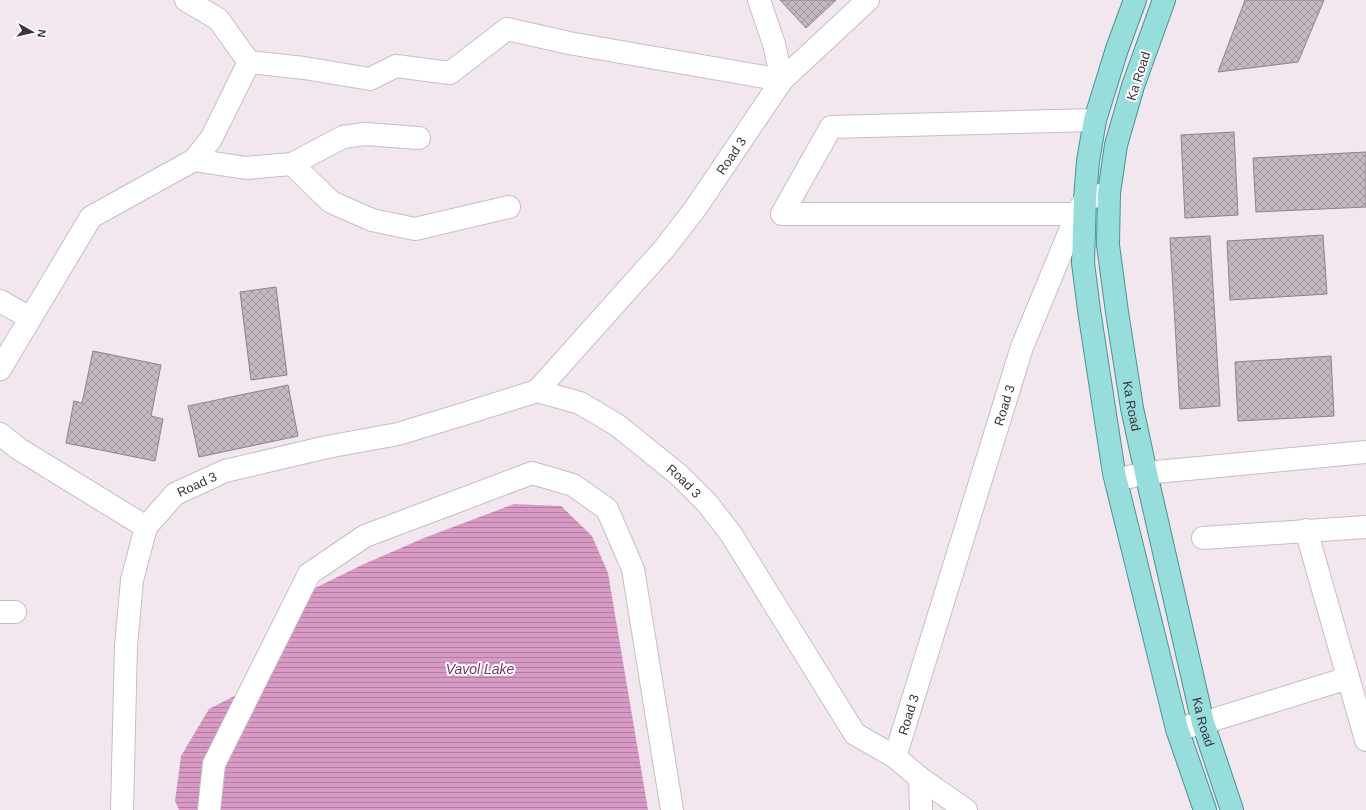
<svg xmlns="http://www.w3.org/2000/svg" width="1366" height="810" viewBox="0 0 1366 810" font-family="Helvetica,sans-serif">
<defs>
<pattern id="water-rules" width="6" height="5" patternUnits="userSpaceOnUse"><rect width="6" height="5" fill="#d89ac5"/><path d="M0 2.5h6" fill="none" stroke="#b07ea1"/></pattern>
<pattern id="building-cross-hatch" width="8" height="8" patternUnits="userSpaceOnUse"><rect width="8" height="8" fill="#c4b9c0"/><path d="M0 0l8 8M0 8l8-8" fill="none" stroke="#a0979d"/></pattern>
</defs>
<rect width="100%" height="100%" fill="#f3e7ef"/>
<path fill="url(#water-rules)" d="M514,504L561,506L592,536L608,573L648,810H179L175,801L181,756L209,709L238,694L266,687L275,619L317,587L364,564L424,538Z"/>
<path fill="url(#building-cross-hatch)" stroke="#8d8289" d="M780,0H836L806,28Z
M1245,0H1324L1298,62L1218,72Z
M1234,132L1238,215L1185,218L1181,135Z
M1366,152V207L1256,212L1253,158Z
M1323,235L1327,294L1230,300L1227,241Z
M1210,236L1220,406L1180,409L1170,238Z
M276,287L287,375L251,380L240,292Z
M93,351L161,365L151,416L163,419L155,461L66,443L74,401L82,403Z
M1331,356L1334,416L1238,421L1235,362Z
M288,385L298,436L199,457L188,406Z"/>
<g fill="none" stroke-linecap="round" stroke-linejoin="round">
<defs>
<g id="street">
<path d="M186,0L218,19L249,62"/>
<path d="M194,160L246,168L292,164L343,137L365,134L419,138"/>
<path d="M292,164L331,202L372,220L415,229L509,207"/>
<path d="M1077,214H782L831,127L1095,120"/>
<path d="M0,301L30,318"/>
<path d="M0,369L91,217L194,160L211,139L249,62L304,68L370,79L396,66L450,73L507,29L569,43L782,80L774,44L759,0"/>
<path id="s1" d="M537,391L580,403L617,425L679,475L707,503L731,534L855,734L895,757L1022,347L1077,214L1085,199L1109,193"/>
<path d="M0,434L19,449L146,527"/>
<path d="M1116,480L1146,473L1366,452"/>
<path d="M1306,530L1366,740"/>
<path d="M1203,538L1366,527"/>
<path d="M0,612H15"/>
<path d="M1177,729L1203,723L1348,678"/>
<path d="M895,757L920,778L966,810"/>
<path d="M920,778L921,810"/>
<path d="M209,810L214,764L309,574L365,536L532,473L573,485L607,509L633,569L672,810"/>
</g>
<g id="secondary">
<path id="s2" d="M122,810L126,646L132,580L146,527L175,494L225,471L327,447L398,434L467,413L537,391L664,249L695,209L782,80L868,0"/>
</g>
<g id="primary">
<path d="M1135,0L1117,49L1095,120L1088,161L1085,199L1083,263L1089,310L1114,473L1177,729L1205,810"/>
<path id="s3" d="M1164,0L1133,86L1116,145L1109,193L1108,245L1117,312L1132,408L1146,473L1203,723L1232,810"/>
</g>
</defs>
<use href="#street" stroke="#c8bdc4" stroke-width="24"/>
<use href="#secondary" stroke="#c8bdc4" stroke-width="24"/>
<use href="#primary" stroke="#489393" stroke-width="24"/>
<use href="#street" stroke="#fff" stroke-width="22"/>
<use href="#secondary" stroke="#fff" stroke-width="22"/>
<use href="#primary" stroke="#96dddc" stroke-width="22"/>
</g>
<g text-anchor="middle" stroke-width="4" stroke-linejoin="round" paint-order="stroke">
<g font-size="13" fill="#393538" stroke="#fff">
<text transform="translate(1138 76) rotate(-72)" y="5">Ka Road</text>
<text dy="5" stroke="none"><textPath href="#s2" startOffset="1012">Road 3</textPath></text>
<text dy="5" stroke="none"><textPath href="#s1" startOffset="896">Road 3</textPath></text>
<text dy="5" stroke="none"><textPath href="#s3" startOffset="416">Ka Road</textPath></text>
<text dy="5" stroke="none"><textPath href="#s1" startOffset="175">Road 3</textPath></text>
<text dy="5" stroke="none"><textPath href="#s2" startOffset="353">Road 3</textPath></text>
<text dy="5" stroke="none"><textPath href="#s1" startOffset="572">Road 3</textPath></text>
<text dy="5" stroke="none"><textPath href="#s3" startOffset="740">Ka Road</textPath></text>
</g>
<g font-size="14" font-style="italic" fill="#7d346a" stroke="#fff">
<text x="480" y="674">Vavol Lake</text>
</g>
</g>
<g transform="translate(32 32) rotate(98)" stroke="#ffffff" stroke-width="3" paint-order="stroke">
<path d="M0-3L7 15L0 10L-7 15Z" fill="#393538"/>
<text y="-6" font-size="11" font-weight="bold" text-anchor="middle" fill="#393538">N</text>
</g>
</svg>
